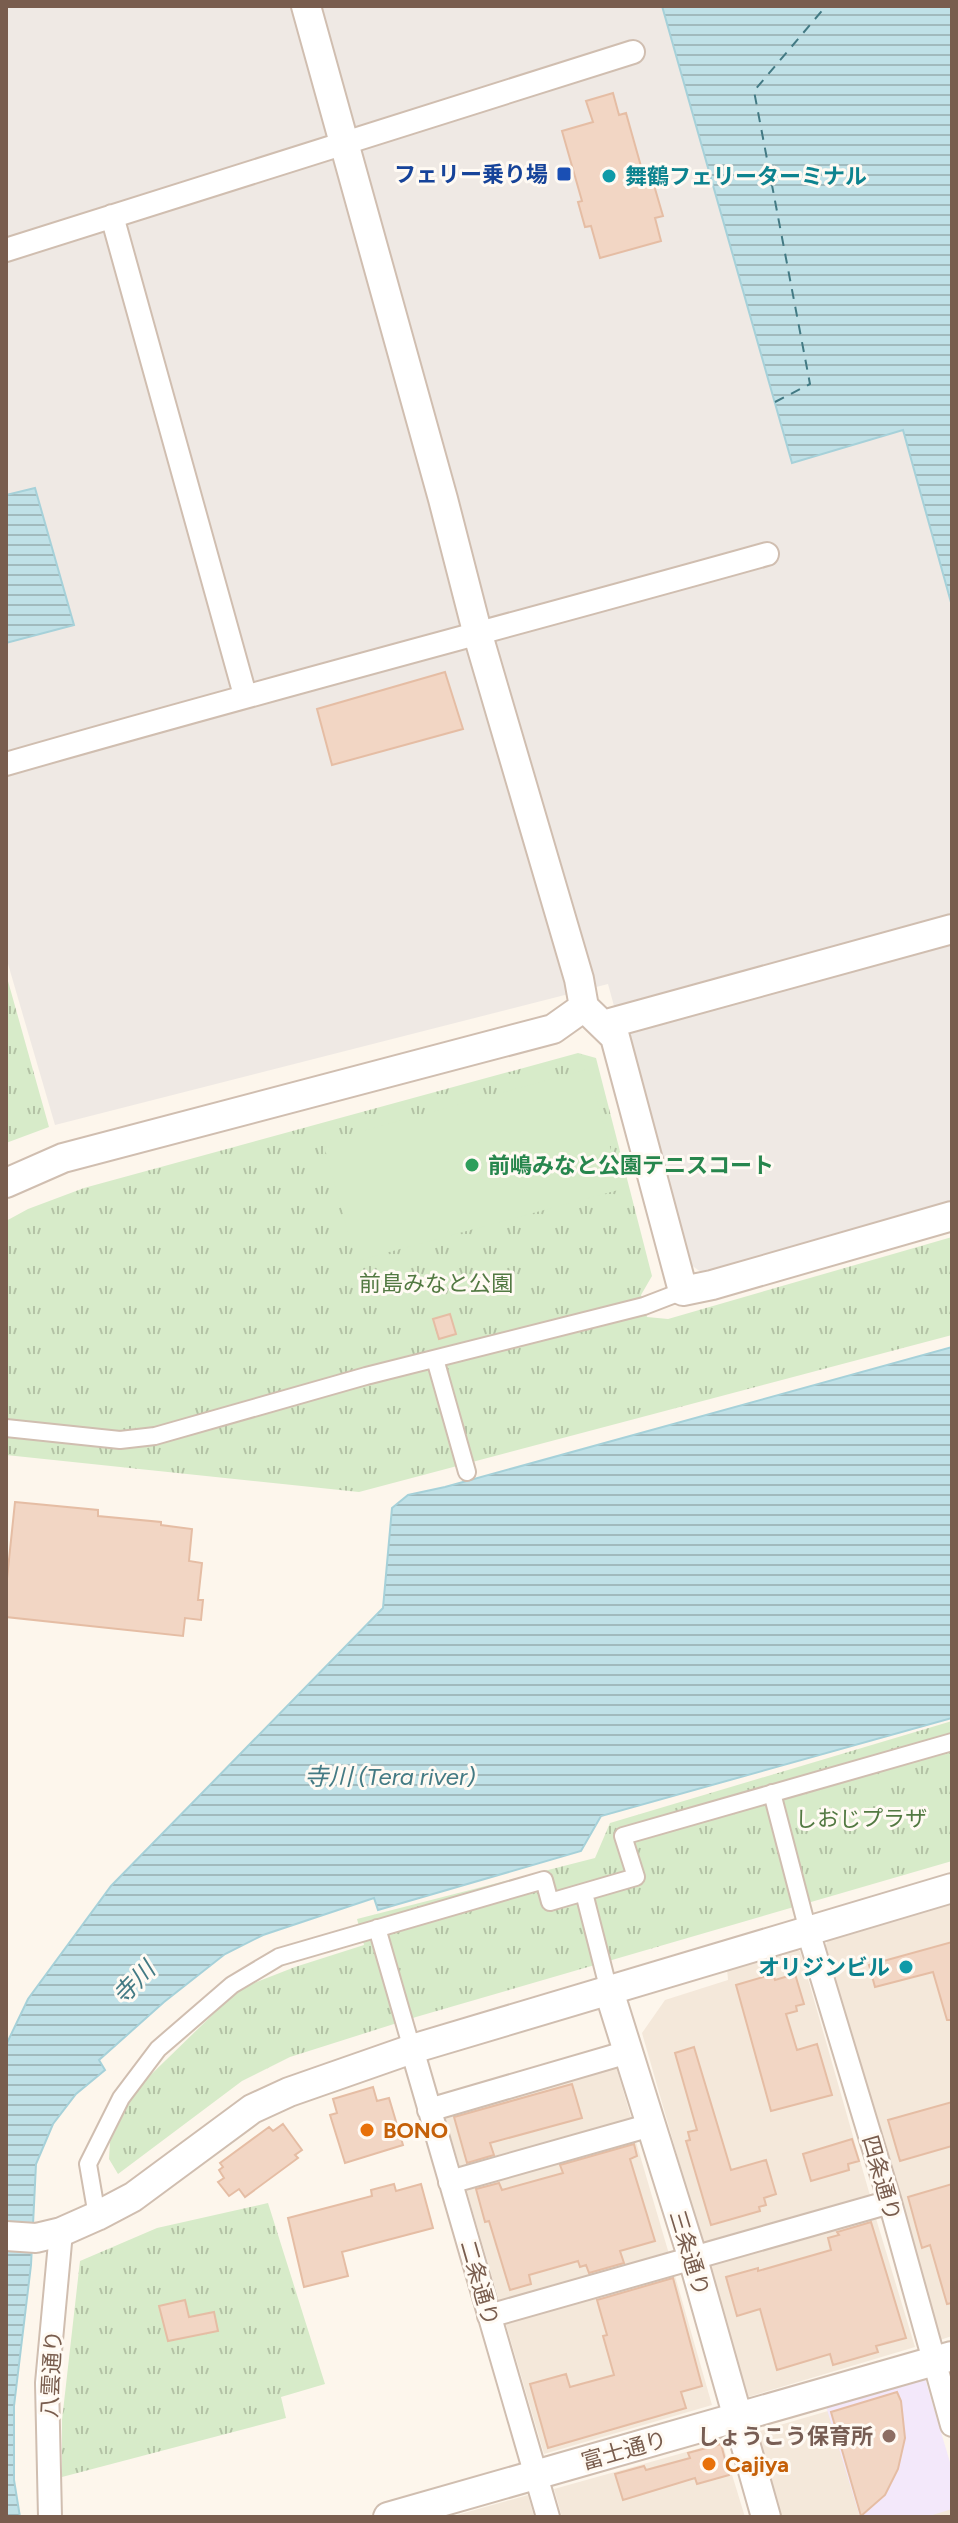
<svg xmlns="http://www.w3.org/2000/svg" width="958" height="2523" viewBox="0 0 958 2523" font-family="Figtree,'Noto Sans JP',sans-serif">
<defs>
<pattern id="grass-tufts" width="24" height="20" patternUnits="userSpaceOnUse" patternTransform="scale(2)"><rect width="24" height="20" fill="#d7ebc9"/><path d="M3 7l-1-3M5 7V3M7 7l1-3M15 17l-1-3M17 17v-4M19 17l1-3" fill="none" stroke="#b3c2a5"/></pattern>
<pattern id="water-rules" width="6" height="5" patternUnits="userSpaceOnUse" patternTransform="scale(2)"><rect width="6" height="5" fill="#c0e1e7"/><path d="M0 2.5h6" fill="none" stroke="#a1babd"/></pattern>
</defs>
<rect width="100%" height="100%" fill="#fdf6ec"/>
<path fill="#f4e8da" d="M952,1903V2336L940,2340L825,1947L828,1940Z
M796,1949L800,1951L871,2199L704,2249L642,2033L665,2000L728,1980L727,1969Z
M615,2063L632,2121L461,2172L444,2114Z
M634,2135L669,2254L500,2304L465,2185Z
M874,2212L915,2347L748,2397L708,2262Z
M673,2269L712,2405L544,2454L504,2318Z
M924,2383L952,2480V2517H781L756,2432Z
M722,2442L745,2517H562L554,2489Z
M528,2495L534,2517H450Z"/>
<path fill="#efe9e4" d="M6,6H662L792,462L903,430L952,606V1204L705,1275L683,1259L608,984L55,1125L6,957V643L73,625L35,488L6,495Z"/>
<path fill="#f3e8fa" d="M924,2375L952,2469V2509L926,2517H860L825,2403Z"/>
<path fill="url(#grass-tufts)" d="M6,974L49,1127L6,1143Z
M578,1053L596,1058L652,1276L641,1295L647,1317L668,1319L952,1237V1335L359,1492L6,1455V1221L28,1209L84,1188Z
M952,1721V1861L416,2017L290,2057L242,2081L118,2174L109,2159L110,2142L132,2097L130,2095L239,1989L295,1967L364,1945L357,1919L595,1858L610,1823Z
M268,2203L325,2384L281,2397L286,2418L62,2477V2420L80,2261L157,2228Z"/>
<path fill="#d7ebc9" d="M588,1069L622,1189L356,1261L323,1142Z"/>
<path fill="url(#water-rules)" stroke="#a6d1d9" stroke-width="2" d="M662,6H952V606L903,430L792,463Z
M35,488L74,625L6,643V495Z
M952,1347V1718L601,1816L581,1851L378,1910L374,1898L263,1935L225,1954L164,2002L99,2060L105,2070L76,2094L53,2124L36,2164L31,2265L14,2406V2480L20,2517H6V2045L28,1999L111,1886L383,1608L392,1508L408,1495L445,1487Z"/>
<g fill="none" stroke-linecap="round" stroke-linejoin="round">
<path stroke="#437a84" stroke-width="2" stroke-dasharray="10 8" stroke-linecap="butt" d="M775,402L810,384L754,91L826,6"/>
</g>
<path fill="#f2d6c4" stroke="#e5bda4" stroke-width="2" d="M613,93L619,115L626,113L644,177L651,175L663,216L655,218L661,241L600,258L591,226L585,227L578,202L582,201L562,131L593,122L586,101Z
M445,672L463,729L332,765L317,709Z
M450,1314L456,1334L439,1339L433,1319Z
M15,1502L98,1510V1516L161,1522V1525L192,1529L189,1561L202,1563L198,1600H203L201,1620L185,1618L183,1636L6,1617V1588Z
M952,1942V2020H947L933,1972L875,1987L869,1965Z
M773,1974L775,1980L795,1974L804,2004L796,2006L797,2011L786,2014L797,2050L817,2044L832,2095L771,2111L736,1985Z
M694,2047L731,2170L766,2160L776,2194L764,2198L766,2205L759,2207L760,2211L711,2225L686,2141L690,2140L688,2132L697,2130L675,2053Z
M572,2084L582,2118L490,2143L494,2155L467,2163L454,2117Z
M373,2087L377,2101L389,2098L403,2145L345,2163L330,2115L337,2113L333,2099Z
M952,2102V2146L900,2161L888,2120Z
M283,2124L302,2150L295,2155L298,2158L245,2197L239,2189L229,2196L218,2182L224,2178L219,2170L223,2167L220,2163L269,2127L273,2131Z
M852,2139L859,2161L848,2164L849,2170L811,2181L803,2154Z
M634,2144L637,2156L630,2159L655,2241L620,2251L624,2263L589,2273L586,2265L580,2267L578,2261L529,2275L531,2284L510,2290L489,2221L485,2222L476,2189L499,2183L502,2190L563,2173L560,2165Z
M394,2184L396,2191L421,2184L433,2228L342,2252L348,2276L304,2287L288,2218L372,2196L371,2190Z
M952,2184V2303L947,2304L930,2245L922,2248L908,2197Z
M871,2222L906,2338L876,2346L878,2352L833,2365L830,2354L777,2370L760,2309L737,2316L726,2277L758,2268V2271L831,2250L828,2238L839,2235L837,2232Z
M673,2278L702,2386L681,2392L686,2408L548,2448L530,2384L566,2374L570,2387L614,2375L603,2336L607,2335L597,2300Z
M185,2300L189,2317L214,2312L218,2331L168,2341L159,2306Z
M897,2392L901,2401L905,2438L898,2469L885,2495L861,2516L831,2412Z
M721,2444L729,2475L697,2484L695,2478L623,2500L615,2474L644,2466L646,2470L690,2458L688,2453Z"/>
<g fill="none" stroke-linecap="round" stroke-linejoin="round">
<defs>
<path id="pedestrian" d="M435,1359L467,1472
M6,1428L120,1440L155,1436L366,1376L644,1306L683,1291
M772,1793L808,1931
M584,1893L609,1991
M377,1928L412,2049
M97,2216L88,2164L121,2098L158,2049L232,1985L279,1957L544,1880L550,1902L636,1877L623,1836L952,1742"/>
<path id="minor" d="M112,216L245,695
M6,250L633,52
M6,764C259,691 513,625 767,554
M808,1931L890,2202L952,2425
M412,2049L548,2517
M429,2110L628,2052
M450,2182L651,2125
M489,2316L890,2202
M50,2517L47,2383L61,2232"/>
<path id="tertiary" d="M306,6L443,499L478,635L579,979L584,1007L615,1037L683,1291L712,1285L952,1216
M603,1025L952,929
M6,1183L63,1158L553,1029L584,1007
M609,1991L693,2259L766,2517
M6,2236L36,2238L61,2232L97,2216L133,2197L252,2109L289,2092L412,2049L952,1888
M388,2517L952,2356"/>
</defs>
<use href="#pedestrian" stroke="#d0beb0" stroke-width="20"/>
<use href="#minor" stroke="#d0beb0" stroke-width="26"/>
<use href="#tertiary" stroke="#d0beb0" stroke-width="32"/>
<use href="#pedestrian" stroke="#fff" stroke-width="16"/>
<use href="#minor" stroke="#fff" stroke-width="22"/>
<use href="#tertiary" stroke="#fff" stroke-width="28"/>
</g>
<rect fill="#1a4fb4" stroke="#fffaf3" stroke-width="3" x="556" y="166" width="16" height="16" rx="4"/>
<g fill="#0f9aa8" stroke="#fffaf3" stroke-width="3">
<circle cx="609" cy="176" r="8"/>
<circle cx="906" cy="1967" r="8"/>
</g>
<circle fill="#2e9e5b" stroke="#fffaf3" stroke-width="3" cx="472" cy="1165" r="8"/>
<g fill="#e8710a" stroke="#fffaf3" stroke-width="3">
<circle cx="367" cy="2130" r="8"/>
<circle cx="709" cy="2464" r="8"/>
</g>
<circle fill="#8d6e63" stroke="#fffaf3" stroke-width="3" cx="889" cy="2436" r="8"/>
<g text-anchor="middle" stroke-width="6" stroke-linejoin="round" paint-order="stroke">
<g font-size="22" font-weight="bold" fill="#164399" stroke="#fffaf3" text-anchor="end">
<text x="548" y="182">フェリー乗り場</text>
</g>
<g font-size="22" font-weight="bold" fill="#0d838f" stroke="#fffaf3" text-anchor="start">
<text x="625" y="184">舞鶴フェリーターミナル</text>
<text x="890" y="1975" text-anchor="end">オリジンビル</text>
</g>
<g font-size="22" font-weight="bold" fill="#27864d" stroke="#fffaf3" text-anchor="start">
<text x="488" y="1173">前嶋みなと公園テニスコート</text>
</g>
<g font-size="22" fill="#527942" stroke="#fffaf3">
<text x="436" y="1291">前島みなと公園</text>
<text x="861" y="1826">しおじプラザ</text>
</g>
<g font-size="22" font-weight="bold" fill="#c56008" stroke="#fffaf3" text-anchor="start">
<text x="383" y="2138">BONO</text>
<text x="725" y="2472">Cajiya</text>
</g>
<g font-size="22" fill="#795d4e" stroke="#fffaf3">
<text transform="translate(882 2178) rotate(74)" y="8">四条通り</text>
<text transform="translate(690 2253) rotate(73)" y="8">三条通り</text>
<text transform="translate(480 2283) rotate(74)" y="8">二条通り</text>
<text transform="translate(51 2374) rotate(-87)" y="8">八雲通り</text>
<text transform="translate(624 2450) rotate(-16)" y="8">富士通り</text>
</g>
<g font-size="22" font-weight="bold" fill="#785e54" stroke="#fffaf3" text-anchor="end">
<text x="873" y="2444">しょうこう保育所</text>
</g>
<g font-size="24" font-style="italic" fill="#437a84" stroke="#fffaf3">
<text x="390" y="1785">寺川 (Tera river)</text>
<text transform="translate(134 1983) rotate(-46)" y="8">寺川</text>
</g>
</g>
<rect width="958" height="2523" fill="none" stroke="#795d4e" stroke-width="16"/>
</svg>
